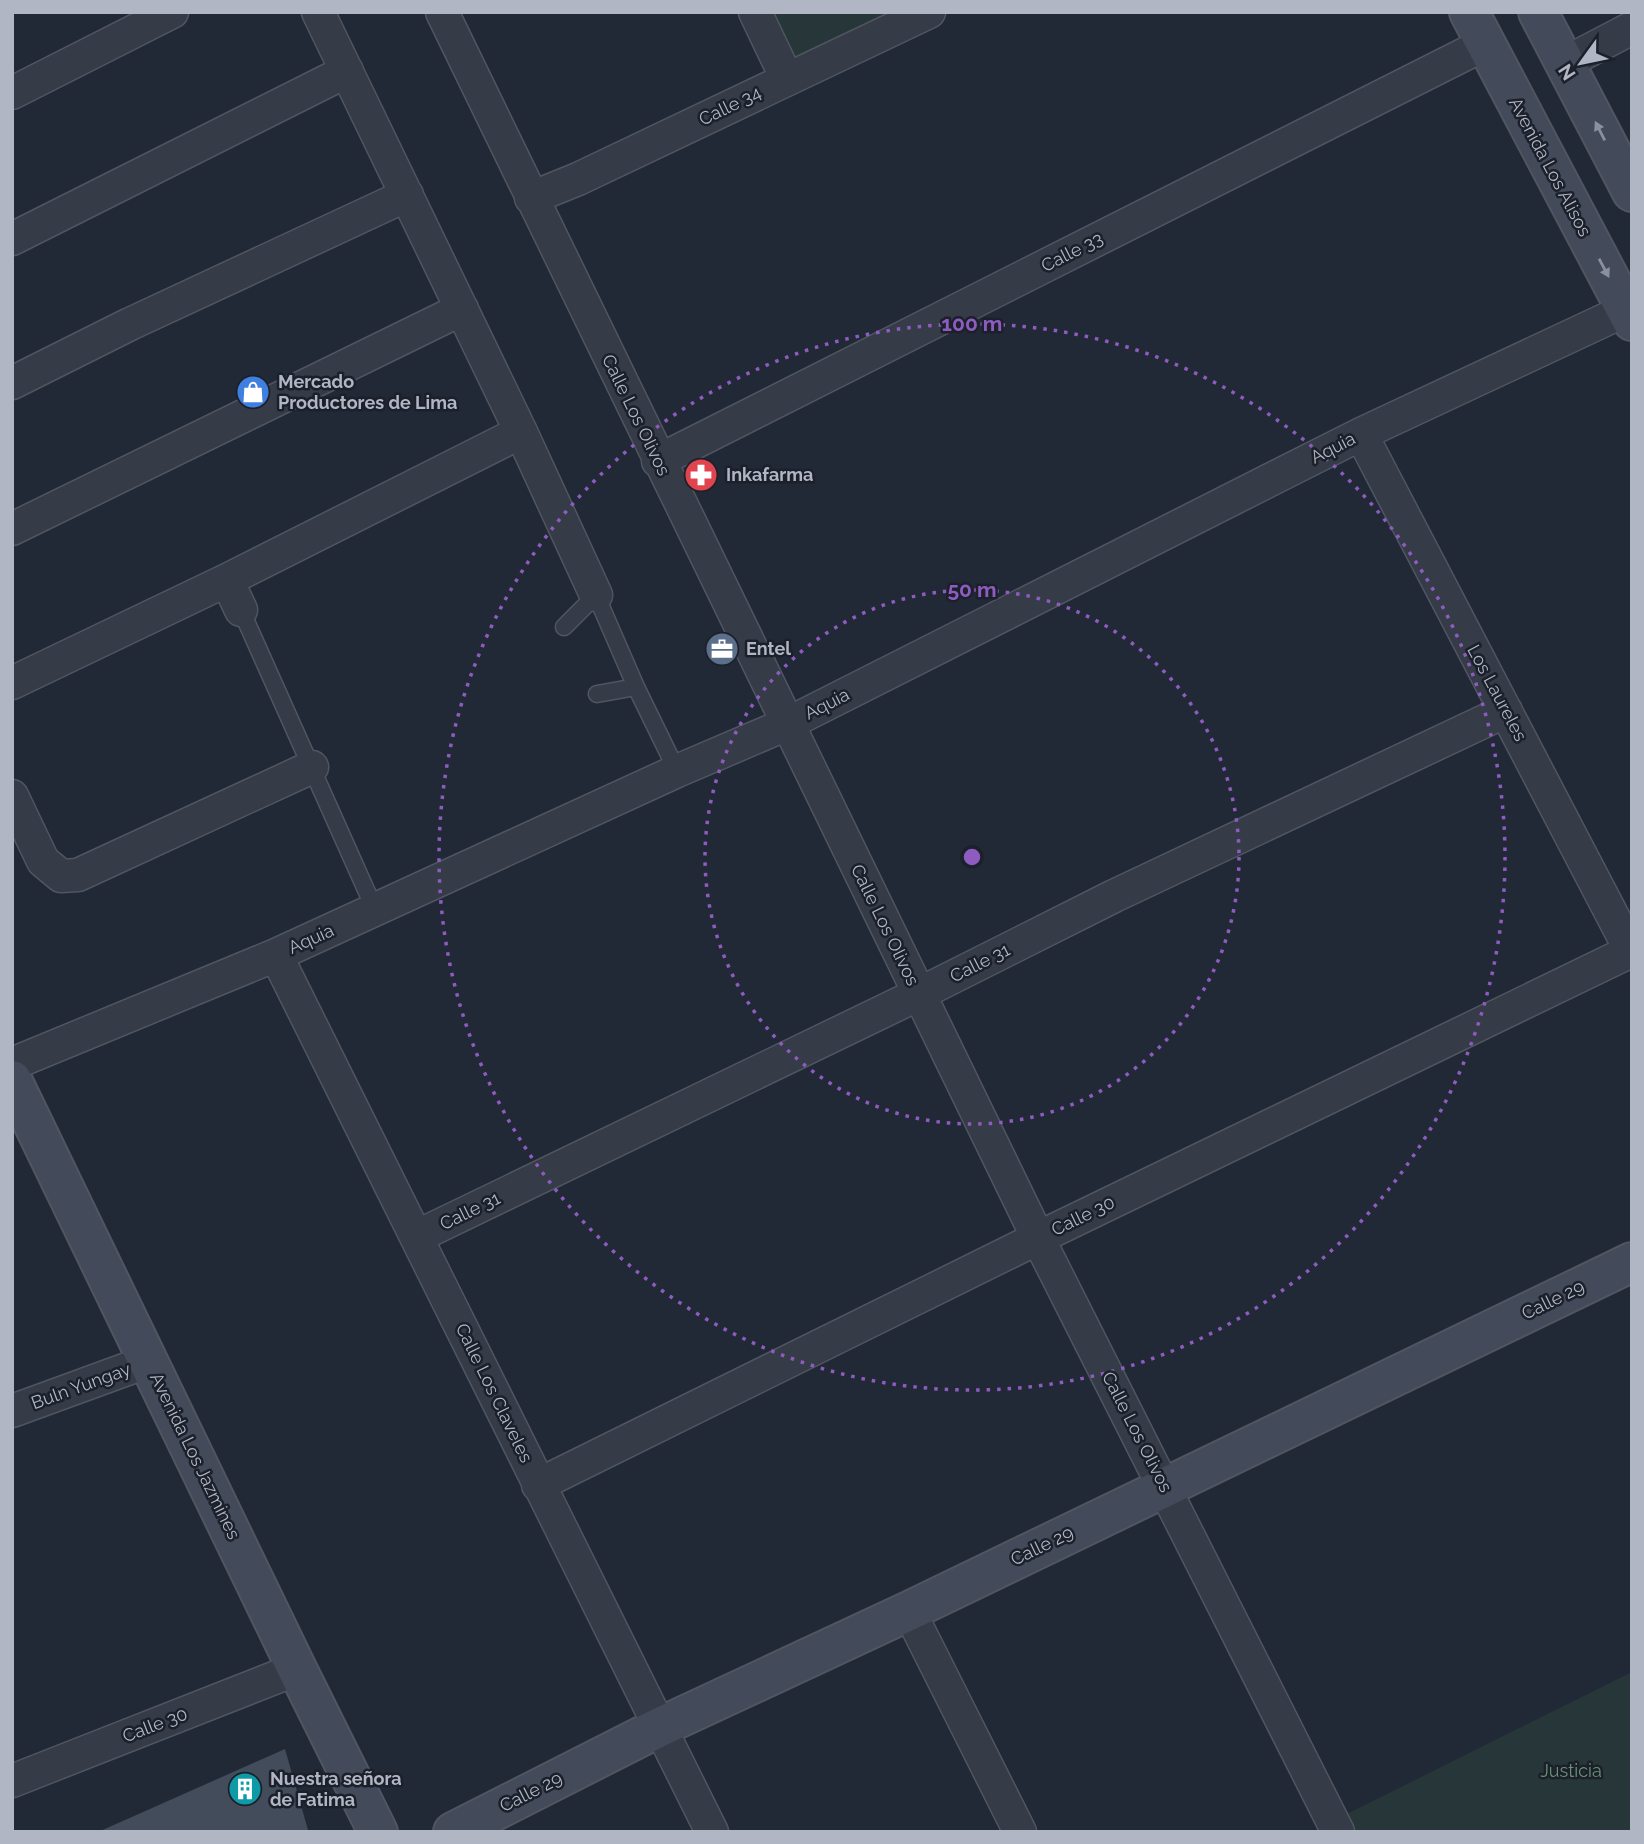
<svg xmlns="http://www.w3.org/2000/svg" width="1644" height="1844" viewBox="0 0 1644 1844" font-family="Raleway,sans-serif">
<rect width="100%" height="100%" fill="#222936"/>
<path fill="#273739" d="M772,12H892L794,58Z
M1632,1672V1832H1356L1347,1814Z"/>
<path fill="#434c5b" d="M285,1749L308,1830L304,1832H98Z"/>
<g fill="none" stroke-linecap="round" stroke-linejoin="round">
<defs>
<path id="lane" d="M241,610L375,910
M564,627L596,595L636,687L677,771
M597,694L636,687"/>
<path id="street" d="M318,12L521,432L596,595
M442,12L1038,1238L1338,1832
M755,12L787,79
M1565,63L1632,28
M12,93L172,12
M531,198L578,179L929,12
M12,239L347,71
M12,383L130,324L407,195
M1361,434L1632,953
M658,461L1485,44
M12,529L462,309
M227,580L241,610
M12,683L227,580L521,432
M12,796L43,861L61,876L78,875L312,767
M276,955L712,1832
M12,1064L276,955L677,771L787,724L1361,434L1626,310
M418,1236L919,994L1114,896L1506,711
M12,1411L149,1361
M538,1485L1038,1238L1631,951
M909,1611L1020,1832
M12,1781L297,1669"/>
<path id="secondary" d="M1469,12L1632,321
M1538,12L1632,192
M12,1080L297,1669L378,1832
M453,1832L660,1727L909,1611L1632,1262"/>
</defs>
<use href="#lane" stroke="#505661" stroke-width="19"/>
<use href="#street" stroke="#505661" stroke-width="35"/>
<use href="#secondary" stroke="#505661" stroke-width="42"/>
<use href="#lane" stroke="#353b47" stroke-width="16"/>
<use href="#street" stroke="#353b47" stroke-width="32"/>
<use href="#secondary" stroke="#434a59" stroke-width="38"/>
</g>
<defs><path id="oneway-solid" d="M-6-.8H1V-3.2L6.5 0L1 3.2V.8H-6Z" transform="scale(1.75)"/></defs>
<g fill="#8a909e">
<use href="#oneway-solid" transform="translate(1600 131) rotate(-117)"/>
<use href="#oneway-solid" transform="translate(1604 268) rotate(62)"/>
</g>
<g fill="none" stroke="#8e5cc0" stroke-width="3.5" stroke-dasharray="3.5 7">
<circle cx="972" cy="857" r="267"/>
<circle cx="972" cy="857" r="533"/>
</g>
<defs>
<symbol id="shop-disc" viewBox="-11 -11 22 22"><circle r="9.5" fill="#3f7fe0" stroke="#1b202b"/><path d="M-5-2.5h2.3a2.7 3.5 0 0 1 5.4 0H5L5.5 6h-11ZM-1.5-2.5h3a1.5 2.3 0 0 0-3 0Z" fill="#fff"/></symbol>
<symbol id="pharmacy-disc" viewBox="-11 -11 22 22"><circle r="9.5" fill="#e0444e" stroke="#1b202b"/><path d="M-2-6h4v4h4v4h-4v4h-4v-4h-4v-4h4Z" fill="#fff"/></symbol>
<symbol id="office-disc" viewBox="-11 -11 22 22"><circle r="9.5" fill="#5c6f8a" stroke="#1b202b"/><path d="M-6-3h4V-5.5h4V-3h4V5H-6ZM-1-4.5V-3h2v-1.5ZM-6 0V1H6V0Z" fill="#fff"/></symbol>
<symbol id="building-disc" viewBox="-11 -11 22 22"><circle r="9.5" fill="#0f9aa8" stroke="#1b202b"/><path d="M-4-6H4V6H1V3H-1V6H-4ZM-2.5-4.3h1.7v1.8h-1.7ZM.8-4.3h1.7v1.8H.8ZM-2.5-1h1.7V.8h-1.7ZM.8-1h1.7V.8H.8Z" fill="#fff"/></symbol>
</defs>
<g fill-rule="evenodd">
<use href="#shop-disc" x="234" y="373" width="38" height="38"/>
<use href="#pharmacy-disc" x="682" y="456" width="38" height="38"/>
<use href="#office-disc" x="703" y="630" width="38" height="38"/>
<use href="#building-disc" x="226" y="1770" width="38" height="38"/>
</g>
<g text-anchor="middle" stroke-width="5" stroke-linejoin="round" paint-order="stroke">
<g font-size="18" fill="#b0b6c3" stroke="#1b202b">
<text transform="translate(730 106) rotate(-26)" y="6">Calle 34</text>
<text transform="translate(1550 167) rotate(62)" y="6">Avenida Los Alisos</text>
<text transform="translate(1072 252) rotate(-27)" y="6">Calle 33</text>
<text transform="translate(636 415) rotate(64)" y="6">Calle Los Olivos</text>
<text transform="translate(1333 448) rotate(-27)" y="6">Aquia</text>
<text transform="translate(1497 693) rotate(62)" y="6">Los Laureles</text>
<text transform="translate(827 704) rotate(-27)" y="6">Aquia</text>
<text transform="translate(885 925) rotate(64)" y="6">Calle Los Olivos</text>
<text transform="translate(311 939) rotate(-24)" y="6">Aquia</text>
<text transform="translate(980 963) rotate(-27)" y="6">Calle 31</text>
<text transform="translate(470 1211) rotate(-26)" y="6">Calle 31</text>
<text transform="translate(1083 1216) rotate(-26)" y="6">Calle 30</text>
<text transform="translate(1553 1300) rotate(-26)" y="6">Calle 29</text>
<text transform="translate(81 1386) rotate(-20)" y="6">Buln Yungay</text>
<text transform="translate(494 1393) rotate(64)" y="6">Calle Los Claveles</text>
<text transform="translate(1137 1432) rotate(63)" y="6">Calle Los Olivos</text>
<text transform="translate(195 1456) rotate(64)" y="6">Avenida Los Jazmines</text>
<text transform="translate(1042 1546) rotate(-26)" y="6">Calle 29</text>
<text transform="translate(155 1725) rotate(-21)" y="6">Calle 30</text>
<text transform="translate(531 1792) rotate(-27)" y="6">Calle 29</text>
</g>
<g font-size="18" font-weight="bold" fill="#b0b6c3" stroke="#1b202b" text-anchor="start">
<text x="278" y="388">Mercado<tspan x="278" dy="21">Productores de Lima</tspan></text>
<text x="726" y="481">Inkafarma</text>
<text x="746" y="655">Entel</text>
<text x="270" y="1785">Nuestra señora<tspan x="270" dy="21">de Fatima</tspan></text>
</g>
<g font-size="18" fill="#699275" stroke="#1b202b">
<text x="1571" y="1777">Justicia</text>
</g>
</g>
<circle cx="972" cy="857" r="10" fill="#8e5cc0" stroke="#1b202b" stroke-width="3.5"/>
<g font-size="21" text-anchor="middle" font-weight="bold" fill="#8e5cc0" stroke="#1b202b" stroke-width="5" stroke-linejoin="round" paint-order="stroke">
<text x="972" y="331">100 m</text>
<text x="972" y="597">50 m</text>
</g>
<rect width="1644" height="1844" fill="none" stroke="#b0b6c3" stroke-width="28"/>
<g transform="translate(1581 63) rotate(237)" stroke="#1b202b" stroke-width="5" paint-order="stroke">
<path d="M0-5L12 26L0 18L-12 26Z" fill="#b0b6c3"/>
<text y="-10" font-size="19" font-weight="bold" text-anchor="middle" fill="#b0b6c3">N</text>
</g>
</svg>
